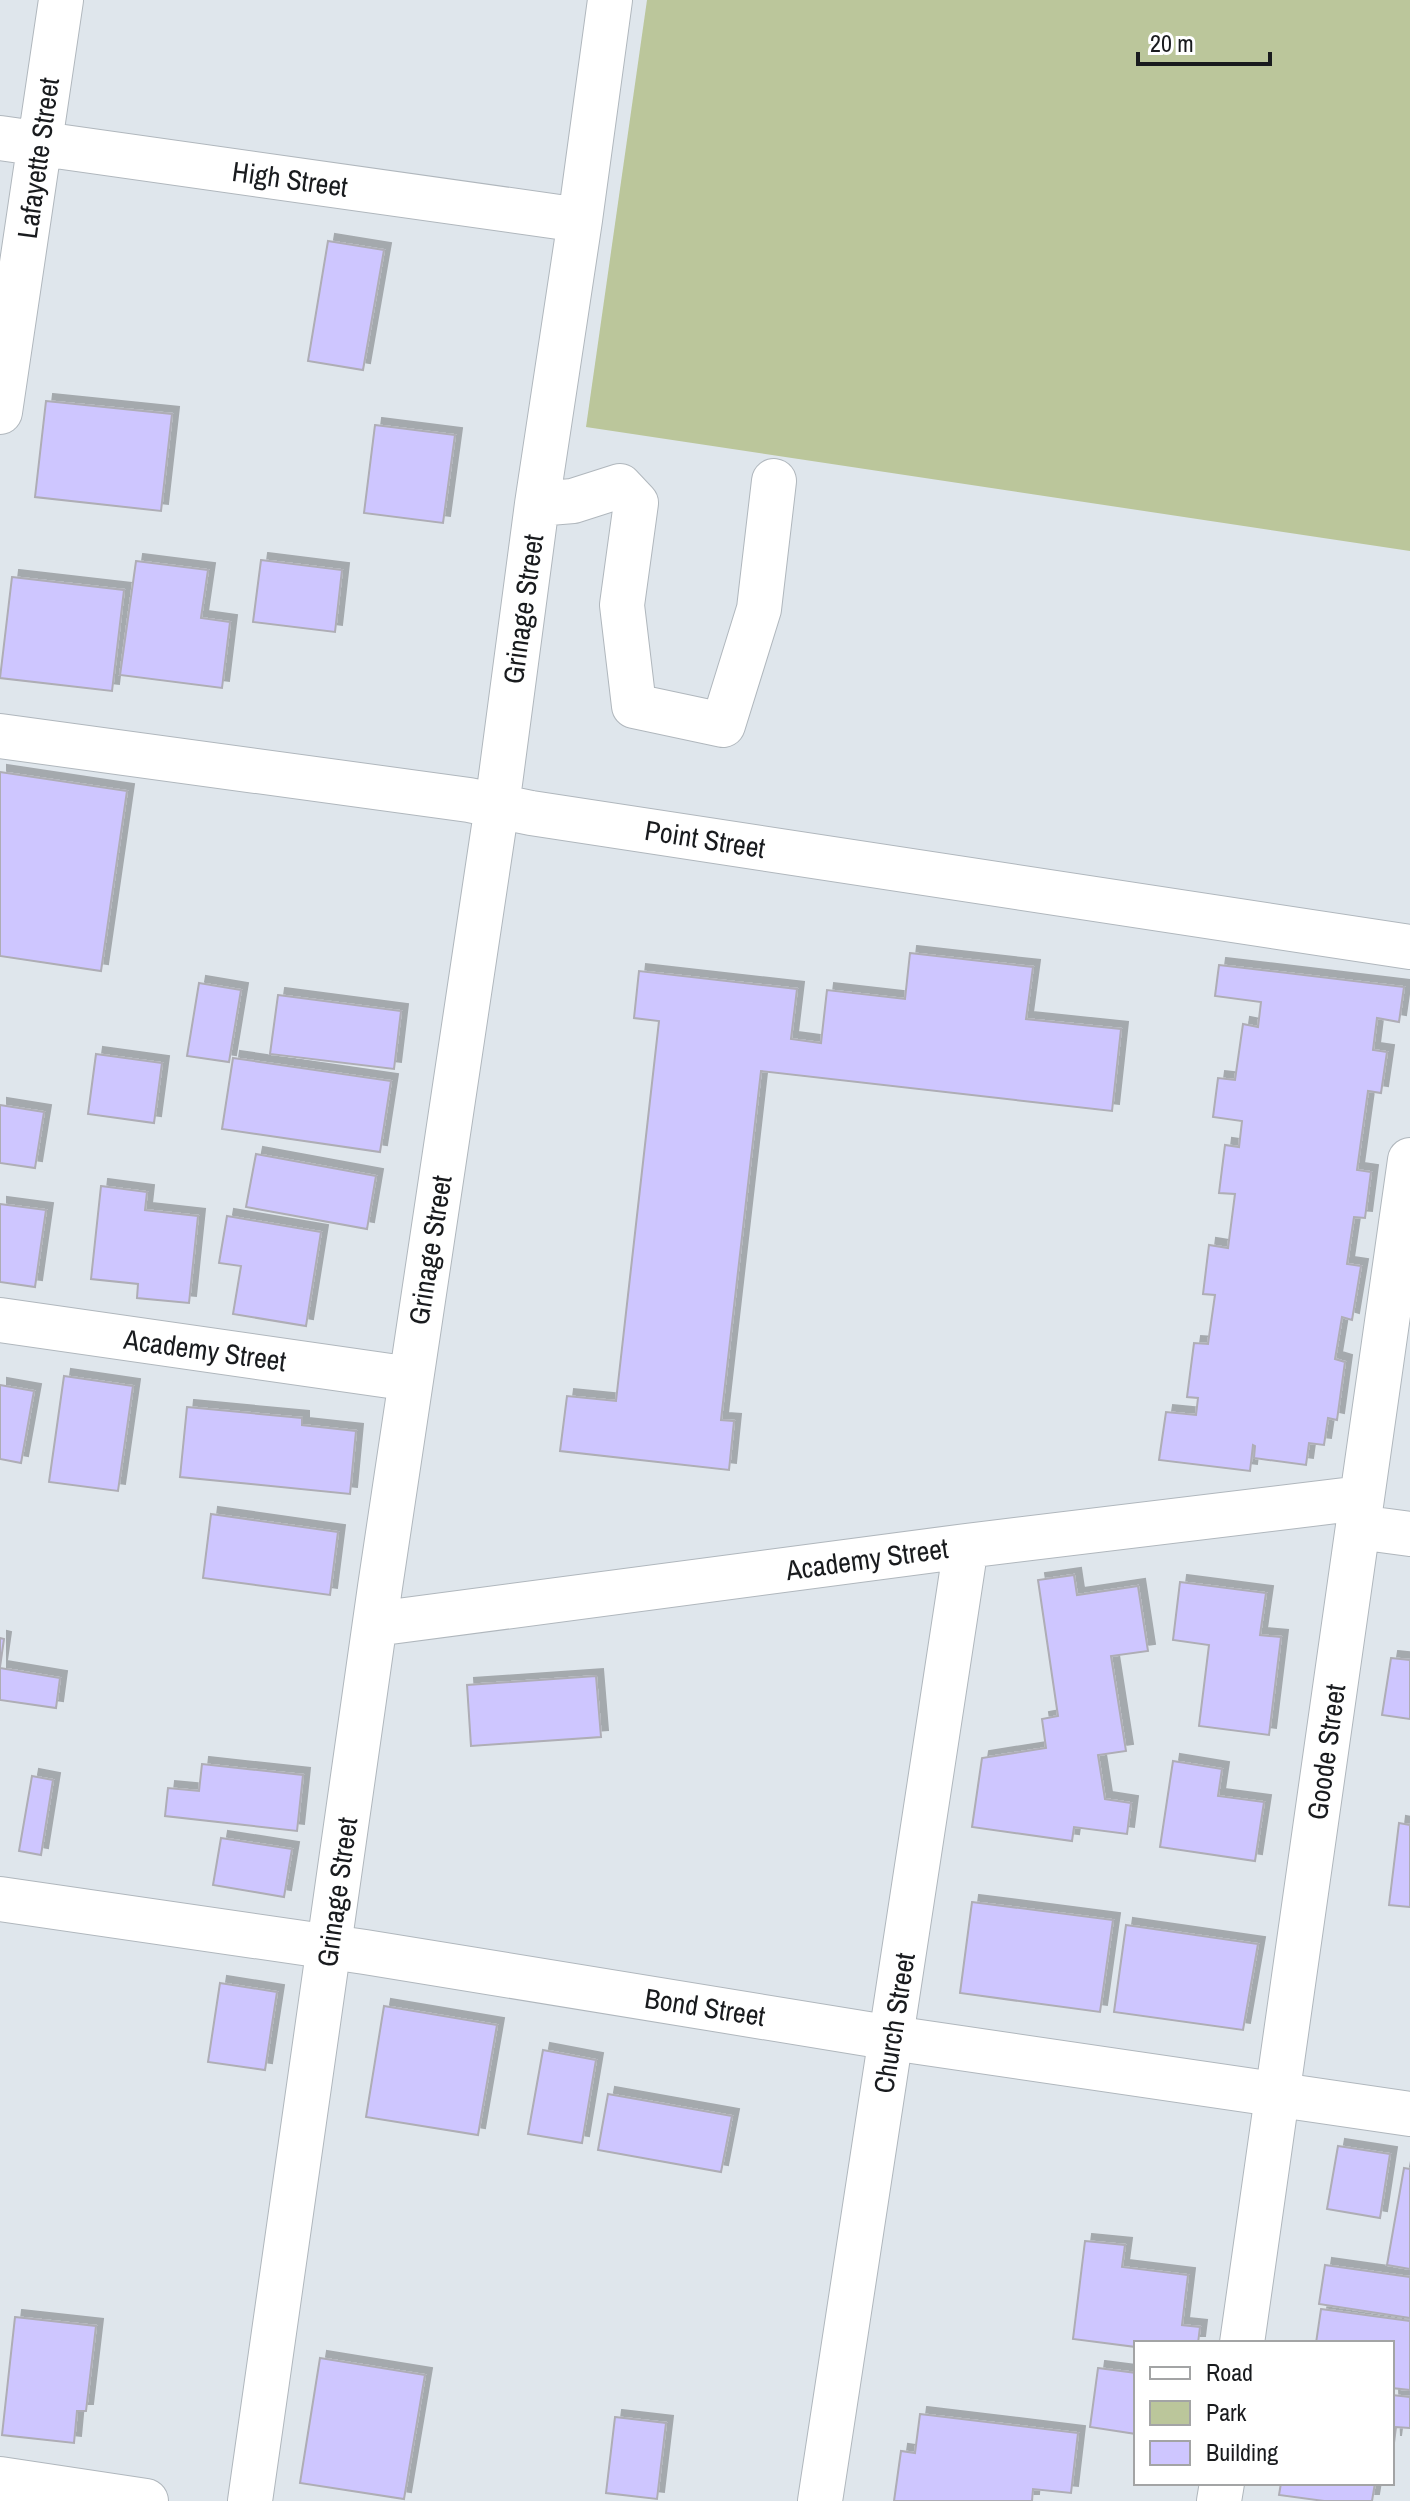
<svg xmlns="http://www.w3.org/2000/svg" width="1410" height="2501" viewBox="0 0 1410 2501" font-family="'Archivo Narrow',sans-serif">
<defs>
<filter id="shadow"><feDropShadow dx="7" dy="-7" stdDeviation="0" flood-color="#0004"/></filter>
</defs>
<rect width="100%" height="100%" fill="#dfe6ec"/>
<path fill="#bbc69b" d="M647,0H1410V551L586,427Z"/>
<path fill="#cec6ff" stroke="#aeadb5" stroke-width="2" filter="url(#shadow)" d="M328,241L384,250L363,370L308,361Z
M46,401L172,414L161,511L35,497Z
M375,425L455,435L443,523L364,513Z
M261,560L342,570L335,632L253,622Z
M136,561L208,570L201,618L230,622L222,688L120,675Z
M12,577L124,590L112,691L0,678Z
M0,772L127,791L101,971L0,956Z
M910,953L1033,967L1026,1019L1121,1029L1112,1111L761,1071L721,1420L734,1421L729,1470L560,1451L567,1396L616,1401L659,1021L634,1018L639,971L797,989L791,1039L821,1043L827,990L905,999Z
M1219,965L1404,987L1399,1022L1377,1018L1373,1050L1387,1052L1381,1093L1368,1091L1357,1170L1371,1172L1365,1218L1354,1217L1347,1264L1361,1266L1352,1320L1342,1317L1335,1359L1345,1362L1337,1420L1328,1418L1324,1445L1309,1443L1306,1465L1254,1458L1255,1446L1253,1445L1250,1471L1159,1460L1166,1412L1196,1415L1198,1398L1187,1397L1194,1343L1208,1344L1215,1295L1203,1294L1209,1245L1228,1248L1235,1194L1219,1193L1225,1145L1239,1147L1242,1121L1213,1117L1218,1078L1235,1080L1243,1024L1258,1027L1261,1002L1215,996Z
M199,983L241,990L229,1062L187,1056Z
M278,995L401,1011L394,1069L270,1054Z
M96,1054L162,1063L154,1123L88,1114Z
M233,1058L391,1081L380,1152L222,1129Z
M0,1105L44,1112L35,1168L0,1163Z
M256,1154L376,1176L367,1229L246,1207Z
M101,1186L147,1192L145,1210L198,1216L189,1303L137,1298L138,1284L91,1279Z
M0,1204L46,1210L35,1287L0,1282Z
M227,1216L321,1232L306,1326L233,1314L241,1266L219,1263Z
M64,1376L133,1386L118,1491L49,1482Z
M0,1385L34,1391L21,1463L0,1459Z
M187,1407L302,1418V1425L356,1431L350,1494L180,1477Z
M211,1514L338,1532L330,1595L203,1578Z
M1074,1575L1077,1595L1138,1586L1148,1651L1111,1656L1126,1751L1098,1755L1105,1799L1131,1803L1127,1834L1074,1827L1072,1841L972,1827L982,1758L1046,1748L1042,1719L1058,1716L1038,1580Z
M1180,1582L1266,1593L1260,1635L1281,1637L1269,1735L1199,1726L1209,1645L1173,1640Z
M0,1638L4,1639L0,1667Z
M1391,1658L1410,1660V1719L1382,1715Z
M0,1668L60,1678L56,1708L0,1700Z
M596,1676L601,1737L471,1746L467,1685Z
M1173,1761L1222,1769L1218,1796L1264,1802L1255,1861L1160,1847Z
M202,1764L303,1775L297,1831L165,1816L168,1788L199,1791Z
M32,1776L53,1780L41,1855L19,1851Z
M1399,1823L1410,1825V1907L1389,1905Z
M221,1838L292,1849L284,1897L213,1885Z
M972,1902L1113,1920L1100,2012L960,1993Z
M1126,1925L1258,1944L1243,2030L1114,2012Z
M220,1983L277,1992L265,2070L208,2062Z
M384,2006L497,2025L478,2135L366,2117Z
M543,2050L596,2060L582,2143L528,2134Z
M608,2094L732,2116L721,2172L598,2150Z
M1338,2146L1390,2154L1380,2218L1327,2209Z
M1404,2168L1410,2169V2269L1387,2265Z
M1085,2241L1125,2245L1122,2267L1188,2275L1182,2325L1200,2327L1198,2343H1136V2347L1073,2339Z
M1325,2265L1410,2277V2318L1319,2304Z
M1321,2309L1410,2321V2390L1392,2388V2343H1316Z
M15,2317L96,2326L86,2411H77L74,2443L2,2435Z
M320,2358L425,2375L404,2499L300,2483Z
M1098,2368L1136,2373V2434L1090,2427Z
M1392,2395L1410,2397V2428L1396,2427L1394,2443Z
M920,2414L1078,2433L1071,2493L1033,2489L1032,2501H894L901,2451L915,2453Z
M615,2417L666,2423L657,2499L606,2493Z
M1281,2483H1375L1372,2501H1324L1279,2495Z"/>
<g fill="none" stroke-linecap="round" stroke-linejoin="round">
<defs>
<path id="minor" d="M0,138L580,220
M0,412L61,0
M537,504L573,501L620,486L636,503L622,605L634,706L723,725L759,609L774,481
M0,736L469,800L531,813L1410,947
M0,1320L411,1379
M1358,1527L1410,1534
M375,1624L966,1546L1361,1498
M1242,2343L1410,1160
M250,2501L380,1587L497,806L537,504L580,220L610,0
M820,2501L966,1546
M1219,2501L1222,2483"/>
<path id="major" d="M0,1899L365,1952L892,2038L1410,2114
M0,2479L146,2501"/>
</defs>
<use href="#minor" stroke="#b0b7bd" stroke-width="46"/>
<use href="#major" stroke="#b0b7bd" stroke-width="46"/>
<use href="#minor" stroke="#fff" stroke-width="44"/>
<use href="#major" stroke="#fff" stroke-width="44"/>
</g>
<g text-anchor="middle" stroke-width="6" stroke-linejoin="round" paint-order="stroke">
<g font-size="28" fill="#191b1e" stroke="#fff">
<text transform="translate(38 158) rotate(-82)" y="10">Lafayette Street</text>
<text transform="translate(290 179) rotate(8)" y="10">High Street</text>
<text transform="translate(523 609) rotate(-82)" y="10">Grinage Street</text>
<text transform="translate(705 839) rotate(9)" y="10">Point Street</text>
<text transform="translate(430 1250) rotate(-81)" y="10">Grinage Street</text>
<text transform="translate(205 1350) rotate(8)" y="10">Academy Street</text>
<text transform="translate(867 1559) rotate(-8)" y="10">Academy Street</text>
<text transform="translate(1326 1752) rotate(-82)" y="10">Goode Street</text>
<text transform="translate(337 1892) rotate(-82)" y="10">Grinage Street</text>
<text transform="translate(705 2007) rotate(9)" y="10">Bond Street</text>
<text transform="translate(894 2023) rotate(-81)" y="10">Church Street</text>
</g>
</g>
<rect x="1134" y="2341" width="260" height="144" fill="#ffffff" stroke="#a3a4a5" stroke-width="2"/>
<rect x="1150" y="2367" width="40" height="12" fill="#ffffff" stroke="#a3a4a5" stroke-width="2"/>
<text x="1206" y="2381" font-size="24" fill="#191b1e">Road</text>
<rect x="1150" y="2401" width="40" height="24" fill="#bbc69b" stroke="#a3a4a5" stroke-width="2"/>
<text x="1206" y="2421" font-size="24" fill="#191b1e">Park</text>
<rect x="1150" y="2441" width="40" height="24" fill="#cec6ff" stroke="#a3a4a5" stroke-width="2"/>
<text x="1206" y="2461" font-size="24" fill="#191b1e">Building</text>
<path d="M1138 52v12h132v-12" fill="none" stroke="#191b1e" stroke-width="4"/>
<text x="1150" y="52" font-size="24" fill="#191b1e" stroke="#ffffff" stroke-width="6" paint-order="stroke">20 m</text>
</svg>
